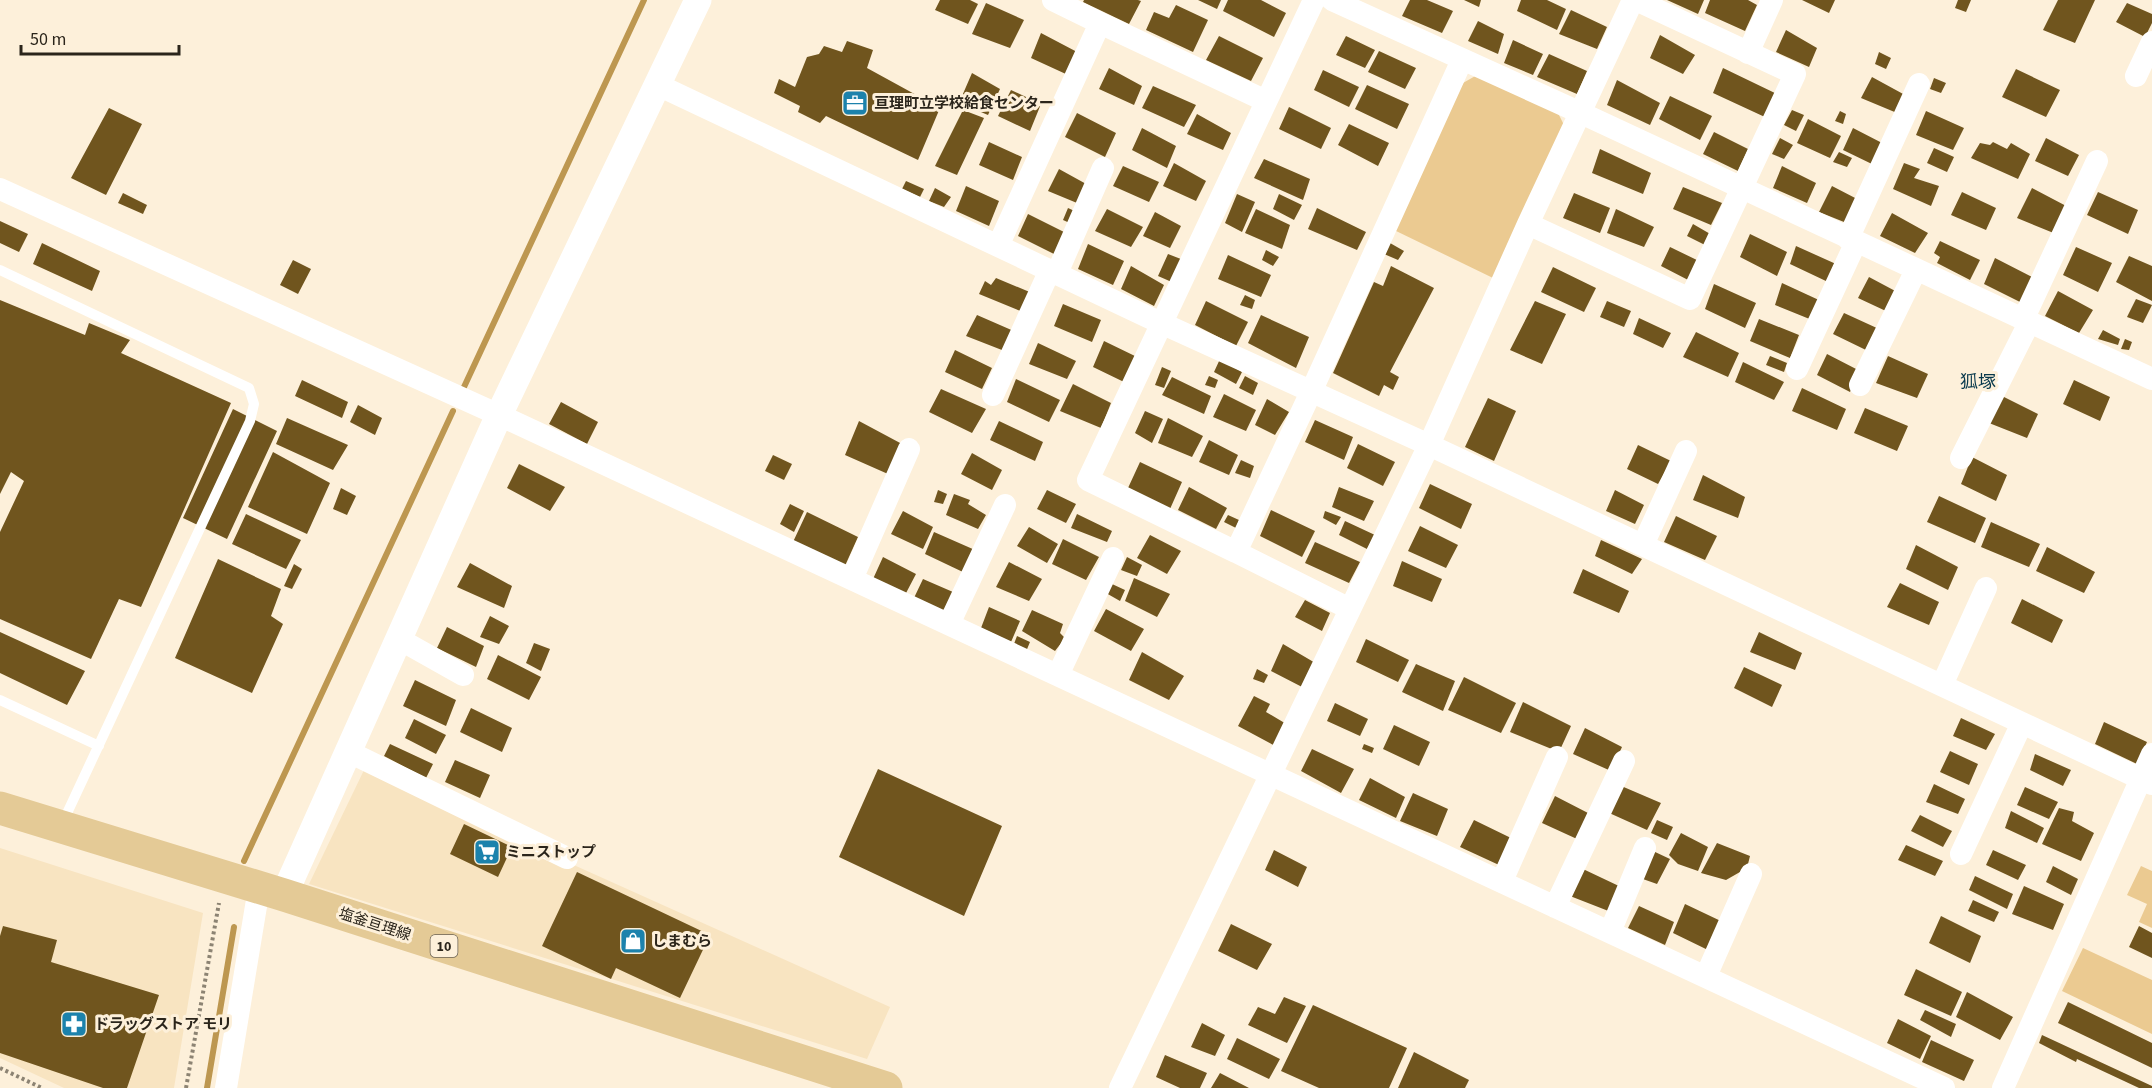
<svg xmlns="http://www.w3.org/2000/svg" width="2152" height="1088" viewBox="0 0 2152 1088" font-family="'Source Sans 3','Noto Sans JP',sans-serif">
<rect width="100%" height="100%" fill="#fdf0da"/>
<path fill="#f8e4c1" d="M365,768L576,866L890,1007L867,1059L309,884Z
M0,848L203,913L174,1088H64L0,1058Z"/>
<path fill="#ebca91" d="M1477,75L1558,113L1566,129L1493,278L1394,230L1463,83Z
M2141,866L2152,871V928L2139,922L2147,904L2127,895Z
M2083,948L2152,980V1034L2062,991Z"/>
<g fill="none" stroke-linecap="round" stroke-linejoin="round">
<path stroke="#bd9750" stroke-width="6" d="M464,387L644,0
M244,861L453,411
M207,1088L234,927"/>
</g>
<path fill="#70551e" d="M940,0H970L978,4L968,24L935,10Z
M1084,0H1138L1141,1L1129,24L1083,2Z
M1198,0H1221L1217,9Z
M1228,0H1261L1286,13L1274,37L1223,11Z
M1410,0H1427L1453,11L1442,33L1402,16Z
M1464,0H1481L1479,7Z
M1521,0H1547L1566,9L1557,30L1517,11Z
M1667,0H1704L1698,14Z
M1710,0H1748L1757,5L1745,31L1705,13Z
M1802,0H1835L1829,13Z
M1958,0H1971L1966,12L1955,8Z
M2058,0H2095L2075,43L2043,30Z
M986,3L1024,20L1010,48L972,34Z
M2127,3L2152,14V23L2145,37L2116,22Z
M1176,5L1208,20L1193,52L1146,30L1154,12L1169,18Z
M1571,10L1607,27L1597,49L1559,34Z
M1478,21L1504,34L1498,54L1468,41Z
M1786,30L1817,48L1809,67L1776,52Z
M1041,33L1079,53L1068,75L1031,58Z
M1660,35L1695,55L1683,74L1650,58Z
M1219,36L1263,58L1251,81L1206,60Z
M1346,36L1375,50L1365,68L1336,55Z
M1513,40L1543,54L1533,75L1504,63Z
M847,41L873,50L867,68L940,108L918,160L826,116L820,123L798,112L800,106L774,93L779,79L795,87L807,57L819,54L824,46L842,52Z
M1379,51L1416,68L1405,89L1368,72Z
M1879,52L1891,58L1886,69L1875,64Z
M1549,54L1587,71L1577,94L1537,77Z
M1109,68L1142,86L1134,105L1099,89Z
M1723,68L1779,95L1767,118L1713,93Z
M2016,69L2060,90L2046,117L2002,97Z
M1323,70L1359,87L1349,107L1314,90Z
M972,73L1000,89L988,115L959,103Z
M1872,77L1905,95L1897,113L1861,98Z
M1934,78L1946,83L1941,93L1930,89Z
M1617,80L1660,103L1650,125L1607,105Z
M1367,85L1409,104L1397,129L1355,109Z
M1153,86L1196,105L1184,127L1142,108Z
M1011,90L1041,104L1030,131L998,116Z
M1670,96L1712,116L1700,140L1659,119Z
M1289,107L1331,128L1321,149L1279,129Z
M109,108L142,124L106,195L71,178Z
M963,110L984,118L957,175L935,166Z
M1792,110L1804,115L1796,131L1784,125Z
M1840,111L1846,114L1843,124L1835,121Z
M1926,111L1964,128L1953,150L1916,135Z
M1077,113L1116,133L1105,157L1065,137Z
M1197,114L1231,133L1223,150L1187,134Z
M1808,119L1841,136L1830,158L1797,143Z
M1349,124L1389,143L1378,166L1338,145Z
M1142,128L1176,146L1167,168L1132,150Z
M1853,128L1886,145L1876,166L1843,150Z
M1714,132L1748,149L1738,171L1703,154Z
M1780,138L1793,145L1784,159L1772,154Z
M2046,138L2079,155L2068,176L2035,161Z
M989,142L1022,157L1013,180L979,165Z
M1993,142L2007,149L2011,143L2030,154L2018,179L1971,158L1980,143L1990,145Z
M1934,148L1954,157L1947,172L1927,163Z
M1600,149L1651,173L1643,194L1592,173Z
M1839,152L1852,158L1847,167L1833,162Z
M1264,159L1310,179L1303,200L1254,178Z
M1174,163L1206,181L1196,201L1163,186Z
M1904,163L1920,169L1914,178L1939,186L1931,206L1893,189Z
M1123,166L1159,182L1149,202L1113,186Z
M1782,166L1816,183L1807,203L1773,188Z
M1059,169L1088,185L1077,203L1048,191Z
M906,181L924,189L920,197L902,189Z
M966,186L999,201L989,226L956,211Z
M1832,186L1859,200L1849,224L1819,212Z
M1683,187L1722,203L1711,225L1673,209Z
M935,188L951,197L944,207L929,201Z
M2032,188L2070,208L2056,234L2017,218Z
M1962,192L1996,208L1986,230L1951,215Z
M2098,192L2138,210L2128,234L2087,215Z
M123,193L147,205L143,214L118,203Z
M1574,193L1610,208L1600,233L1563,218Z
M1237,194L1255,202L1242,232L1225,223Z
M1279,194L1302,205L1294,220L1273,209Z
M1068,208L1079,213L1074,225L1063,220Z
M1317,208L1366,232L1357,250L1308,229Z
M1107,209L1143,227L1131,247L1095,231Z
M1256,209L1290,225L1282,249L1245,233Z
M1616,209L1654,227L1644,247L1607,233Z
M1155,212L1181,226L1170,248L1143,236Z
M1892,213L1928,233L1915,253L1880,236Z
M1028,214L1068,234L1058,256L1018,236Z
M0,221L28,234L19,252L0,243Z
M1693,224L1712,235L1707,246L1687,236Z
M1750,234L1787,252L1777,276L1740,257Z
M1940,241L1980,260L1970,280L1937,263L1940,257L1934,253Z
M42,243L100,271L92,291L33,264Z
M1390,243L1404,251L1398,260L1384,254Z
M1088,244L1124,261L1113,285L1078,269Z
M1796,246L1836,264L1828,282L1790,264Z
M1670,247L1701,262L1692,282L1661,266Z
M2076,247L2112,263L2098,292L2063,275Z
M1266,250L1279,257L1273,266L1262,260Z
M1168,254L1186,261L1174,283L1158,276Z
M1228,255L1271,275L1261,297L1218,279Z
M2129,256L2152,266V301L2116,282Z
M1995,258L2034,278L2022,303L1984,284Z
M293,260L311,269L298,294L280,285Z
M1131,266L1164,285L1154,306L1121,289Z
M1391,266L1434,288L1390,372L1399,377L1393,390L1384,385L1379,396L1333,373L1374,282L1383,286Z
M1553,267L1596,288L1584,312L1541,292Z
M1869,277L1899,293L1888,312L1858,298Z
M996,278L1032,293L1023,312L979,294L985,281L991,285Z
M1782,283L1821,301L1812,320L1775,305Z
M1714,284L1756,303L1745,328L1705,309Z
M2058,291L2093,310L2079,333L2045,316Z
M1245,295L1255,300L1252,309L1240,305Z
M2136,299L2152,305L2143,323L2127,317Z
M0,300L85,335L89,323L130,340L121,353L231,403L141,607L119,599L91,659L0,619V532L24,481L11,472L0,494Z
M1206,301L1248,322L1236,346L1195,325Z
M1535,301L1566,314L1542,364L1510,350Z
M1607,301L1631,311L1624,327L1600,317Z
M1063,304L1101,320L1092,342L1054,326Z
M1844,313L1879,329L1868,351L1833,334Z
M977,315L1016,332L1007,352L966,336Z
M1261,315L1309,337L1296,368L1248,343Z
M1639,318L1671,333L1663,348L1633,334Z
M1759,319L1799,335L1790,358L1750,341Z
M2103,330L2120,339L2118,345L2098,339Z
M1696,332L1739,353L1728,377L1683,357Z
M2125,339L2132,342L2129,350L2121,349Z
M1104,341L1137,357L1124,382L1093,367Z
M1038,343L1076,361L1067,379L1029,364Z
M955,350L992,368L982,389L945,372Z
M1827,354L1860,371L1850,392L1817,375Z
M1770,356L1787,363L1784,372L1766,365Z
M1888,356L1928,374L1917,398L1876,383Z
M1220,359L1242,372L1236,384L1214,372Z
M1743,362L1784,382L1774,400L1735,382Z
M1162,367L1171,371L1164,388L1155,385Z
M1209,376L1218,380L1215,388L1205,385Z
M1245,376L1258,383L1253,395L1239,388Z
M1172,377L1211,396L1204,414L1162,395Z
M1016,379L1060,400L1049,422L1007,402Z
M302,380L348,402L342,418L295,396Z
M2074,380L2110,397L2100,421L2063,404Z
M1073,384L1111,403L1101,428L1060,411Z
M1802,388L1846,409L1837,430L1792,411Z
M941,389L986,409L972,433L929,412Z
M1224,394L1256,410L1246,431L1213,417Z
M2002,396L2038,414L2027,438L1989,423Z
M1488,398L1516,411L1494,461L1465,447Z
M1267,399L1289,412L1275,435L1255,425Z
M561,402L598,422L587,444L549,424Z
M358,405L382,418L375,435L350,422Z
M1865,408L1908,426L1897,451L1854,433Z
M233,409L277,431L227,539L183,518Z
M1145,411L1163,419L1152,443L1135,433Z
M287,418L348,445L333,470L276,444Z
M1168,418L1203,436L1192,457L1158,443Z
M1315,420L1353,437L1344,460L1305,442Z
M859,421L902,444L888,474L845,455Z
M999,421L1043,442L1035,461L990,440Z
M1209,440L1238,455L1229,475L1199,462Z
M1358,444L1395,462L1383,486L1347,468Z
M1638,445L1671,461L1658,484L1627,469Z
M273,452L330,483L307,534L248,507Z
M972,453L1002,470L992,490L961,474Z
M773,455L792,464L784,480L765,471Z
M1972,457L2007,475L1996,501L1961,484Z
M1241,460L1254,466L1250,478L1235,473Z
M1140,462L1182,482L1170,509L1128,488Z
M519,464L565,487L550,511L507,488Z
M1703,475L1745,497L1738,518L1693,500Z
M1430,484L1472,504L1461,529L1419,508Z
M1189,487L1227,508L1216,529L1178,510Z
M1339,487L1374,501L1364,521L1332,507Z
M341,488L356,496L347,515L333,509Z
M938,490L947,494L943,504L934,502Z
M1047,490L1076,504L1066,523L1037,509Z
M1615,490L1644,505L1635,524L1606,511Z
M954,494L970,500L968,504L986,515L978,529L946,515Z
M1939,496L1986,518L1975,543L1927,522Z
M790,504L804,511L794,532L780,524Z
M1271,510L1315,531L1302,557L1260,536Z
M903,511L933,527L923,549L891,534Z
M1325,511L1341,517L1336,525L1323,518Z
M807,512L858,537L844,568L793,542Z
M246,514L301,540L286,569L232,544Z
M1077,514L1112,531L1107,542L1071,528Z
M1228,515L1239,520L1236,528L1224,522Z
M1676,516L1717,536L1705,560L1664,542Z
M1345,521L1375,535L1367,549L1339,535Z
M1991,522L2040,544L2029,567L1981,547Z
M1420,526L1458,545L1446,568L1408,551Z
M1029,527L1058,544L1047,563L1017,546Z
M934,532L975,550L965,573L925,554Z
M1150,535L1181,551L1167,574L1137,558Z
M1063,539L1099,557L1086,580L1052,564Z
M1601,540L1642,559L1632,574L1595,556Z
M1315,542L1360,562L1349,583L1305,563Z
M1916,545L1958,567L1948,590L1906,569Z
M2047,547L2095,572L2084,593L2036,571Z
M883,557L916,574L905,595L873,579Z
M1127,557L1142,565L1137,576L1121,570Z
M218,559L281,589L271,616L283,624L252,693L175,658Z
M1402,561L1442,579L1432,602L1393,586Z
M1009,562L1042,579L1029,601L996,587Z
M470,563L512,586L504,608L457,587Z
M294,564L302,569L292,589L284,586Z
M1583,569L1629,591L1619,613L1573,593Z
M1134,578L1170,594L1157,617L1125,601Z
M923,579L953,592L944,615L913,600Z
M1900,583L1939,602L1929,625L1887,607Z
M1112,584L1125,590L1120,601L1106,593Z
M2022,599L2063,620L2052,643L2011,623Z
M1305,600L1330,613L1322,631L1295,617Z
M989,607L1020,621L1011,642L981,628Z
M1106,609L1144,629L1131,651L1094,631Z
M1032,610L1063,624L1060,633L1065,638L1055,651L1022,631Z
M490,616L509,626L499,644L480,637Z
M447,627L484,646L476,667L437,648Z
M0,632L85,671L67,705L0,673Z
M1759,632L1802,653L1795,670L1750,652Z
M1017,636L1030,642L1025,654L1012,649Z
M1366,639L1409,660L1398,682L1356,662Z
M534,643L550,649L541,671L526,663Z
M1283,644L1317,664L1304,688L1271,671Z
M1142,652L1184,676L1169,700L1129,680Z
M498,655L541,677L529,700L487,679Z
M1416,664L1455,681L1443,711L1402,692Z
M1744,667L1782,685L1772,707L1734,688Z
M1257,669L1268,675L1264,683L1253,679Z
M1464,677L1516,703L1501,733L1448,710Z
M415,680L456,700L446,726L403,706Z
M1254,696L1270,704L1266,712L1288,725L1277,747L1238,726Z
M1523,702L1571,726L1559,752L1510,732Z
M1335,703L1368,719L1360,736L1327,721Z
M471,708L512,728L502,752L460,732Z
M1961,718L1995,734L1986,750L1953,736Z
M414,719L446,735L436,754L405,738Z
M2104,722L2147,742L2137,764L2095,744Z
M1394,725L1430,742L1419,766L1383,749Z
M1585,728L1622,747L1611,771L1573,754Z
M390,744L433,764L426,778L384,756Z
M1364,744L1374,748L1372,753L1362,749Z
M1312,749L1354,769L1341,793L1301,771Z
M1950,751L1978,764L1969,785L1940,772Z
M2035,754L2071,770L2063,786L2030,770Z
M455,760L490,775L480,798L445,782Z
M878,769L1002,826L964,916L839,857Z
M1370,778L1405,797L1396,818L1359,800Z
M1934,784L1965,799L1958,814L1926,802Z
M1619,785L1661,803L1647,830L1607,812Z
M2025,787L2058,802L2049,819L2017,805Z
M1413,793L1448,809L1437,836L1400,821Z
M1555,796L1588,813L1577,839L1542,823Z
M2059,808L2074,812L2072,821L2094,833L2081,861L2042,844Z
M2011,811L2044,828L2037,843L2005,828Z
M1920,815L1952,831L1943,847L1911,831Z
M1474,820L1511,838L1499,865L1460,847Z
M1657,820L1673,827L1667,840L1651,833Z
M464,824L512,847L498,877L450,854Z
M1681,833L1708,847L1698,871L1678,864L1669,855Z
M1717,843L1750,856L1747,868L1726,880L1701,873Z
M1906,845L1943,861L1935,876L1898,860Z
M1274,850L1307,867L1298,887L1265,870Z
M1993,850L2026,865L2018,880L1986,865Z
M1653,851L1670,859L1657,884L1640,878Z
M2053,866L2078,879L2071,895L2046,882Z
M1583,869L1621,887L1611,912L1570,896Z
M577,872L710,935L680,998L616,968L611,979L542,946Z
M1975,876L2013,894L2007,909L1969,890Z
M2024,886L2064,904L2053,930L2012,914Z
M1973,900L1999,912L1994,922L1968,911Z
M1685,904L1725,923L1710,951L1673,933Z
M1639,906L1674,922L1665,945L1628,928Z
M1941,916L1981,936L1970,963L1929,943Z
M1231,924L1272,944L1257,970L1218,951Z
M3,926L57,940L51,962L159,995L127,1088H103L0,1053V936Z
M2139,926L2152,933V958L2129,947Z
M1916,969L1962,992L1951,1016L1904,995Z
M1967,992L2013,1017L2000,1040L1956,1017Z
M1284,997L1306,1006L1287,1043L1248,1025L1258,1007L1275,1014Z
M2068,1002L2152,1043V1068L2058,1023Z
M1313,1005L1407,1048L1389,1088H1319L1281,1071Z
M1925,1010L1956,1024L1951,1037L1920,1020Z
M1898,1019L1931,1036L1920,1059L1887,1043Z
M1202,1023L1225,1035L1215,1056L1191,1047Z
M2042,1035L2152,1086V1088H2139L2077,1059L2076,1062L2039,1043Z
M1237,1038L1280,1059L1269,1079L1227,1059Z
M1931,1040L1974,1060L1964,1081L1922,1062Z
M1414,1052L1469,1080L1465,1088H1398Z
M1165,1055L1207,1073L1200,1088H1180L1156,1077Z
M1220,1073L1249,1088H1211Z"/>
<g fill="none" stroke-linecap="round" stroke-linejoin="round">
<path stroke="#8c8373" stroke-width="4" stroke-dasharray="3 3" stroke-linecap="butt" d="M0,1068L42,1088
M186,1088L219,903"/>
<path stroke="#fff" stroke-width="10" d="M0,270L249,388L254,404L250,421L62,824
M0,700L99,746"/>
<path stroke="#fff" stroke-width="22" d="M1053,0L1100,23
M1332,0L1581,113L2152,379
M1748,53L1772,0
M2136,76L2152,42
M658,85L1148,317L1429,445L2152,784
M0,189L499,415L1944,1088
M1528,224L1690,299L1795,74L1636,0
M1848,239L1919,84
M998,246L1100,23L1266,101
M1057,273L1103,168
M2023,320L2097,161
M1797,369L1856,242
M1860,385L1916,270
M993,395L1050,270
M1961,458L2029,323
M1643,545L1686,451
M1236,552L1088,480L1314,0
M852,579L909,449
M1350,609L1236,552L1311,392L1462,60
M949,624L1005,505
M399,639L463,675
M1058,675L1113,558
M1942,685L1986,588
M349,752L567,858
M1961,854L2022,723
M1502,881L1557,757
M1555,907L1624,761
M1610,932L1645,848
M1706,976L1751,874
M226,1088L259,888
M1120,1088L1429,445L1528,224L1633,0
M2003,1088L2152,754"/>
<path stroke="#fff" stroke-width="27" d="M284,895L499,415L698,0"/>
<path stroke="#e4ca96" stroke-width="33" d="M0,808L284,895L886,1088"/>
</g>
<defs>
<symbol id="office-square" viewBox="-11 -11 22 22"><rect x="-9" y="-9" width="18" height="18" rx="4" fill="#1c82ac" stroke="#fdf0da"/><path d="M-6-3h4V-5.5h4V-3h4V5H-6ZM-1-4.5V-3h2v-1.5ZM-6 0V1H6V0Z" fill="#fff"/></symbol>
<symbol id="supermarket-square" viewBox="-11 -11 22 22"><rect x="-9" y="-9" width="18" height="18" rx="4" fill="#1c82ac" stroke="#fdf0da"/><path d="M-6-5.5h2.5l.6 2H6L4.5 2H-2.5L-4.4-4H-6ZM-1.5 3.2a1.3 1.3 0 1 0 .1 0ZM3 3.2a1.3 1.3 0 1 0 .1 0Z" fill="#fff"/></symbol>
<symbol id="shop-square" viewBox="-11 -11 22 22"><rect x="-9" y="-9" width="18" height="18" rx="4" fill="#1c82ac" stroke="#fdf0da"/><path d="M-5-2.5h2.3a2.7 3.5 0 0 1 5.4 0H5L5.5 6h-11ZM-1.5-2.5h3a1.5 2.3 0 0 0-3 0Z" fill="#fff"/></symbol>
<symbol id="pharmacy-square" viewBox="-11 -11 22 22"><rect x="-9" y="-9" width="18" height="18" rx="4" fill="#1c82ac" stroke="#fdf0da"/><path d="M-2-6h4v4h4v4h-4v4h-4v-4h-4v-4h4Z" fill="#fff"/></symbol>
</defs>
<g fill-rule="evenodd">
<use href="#office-square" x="840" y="88" width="30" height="30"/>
<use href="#supermarket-square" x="472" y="837" width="30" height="30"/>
<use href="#shop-square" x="618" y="926" width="30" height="30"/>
<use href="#pharmacy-square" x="59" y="1009" width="30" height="30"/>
</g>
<g text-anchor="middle" stroke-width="6" stroke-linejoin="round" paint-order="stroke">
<rect fill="#fdf0da" stroke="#6a6254" stroke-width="1.5" x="430.5" y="935" width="27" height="22" rx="4.5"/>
<g font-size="14" font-weight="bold" fill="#2b251b">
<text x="444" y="951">10</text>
</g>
<g font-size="15" font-weight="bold" fill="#2b251b" stroke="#fdf0da" text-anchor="start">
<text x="874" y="108">亘理町立学校給食センター</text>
<text x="506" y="857">ミニストップ</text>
<text x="652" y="946">しまむら</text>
<text x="94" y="1029">ドラッグストア モリ</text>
</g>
<g font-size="15" fill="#2b251b" stroke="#fdf0da">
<text transform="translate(375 924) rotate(18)" y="5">塩釜亘理線</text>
</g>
<g font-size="18" fill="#06374b" stroke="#fdf0da">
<text x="1978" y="388">狐塚</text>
</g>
</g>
<path d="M21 45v9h158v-9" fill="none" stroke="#2b251b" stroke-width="3"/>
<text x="30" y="45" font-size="18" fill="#2b251b" stroke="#fdf0da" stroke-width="4.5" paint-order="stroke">50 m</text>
</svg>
